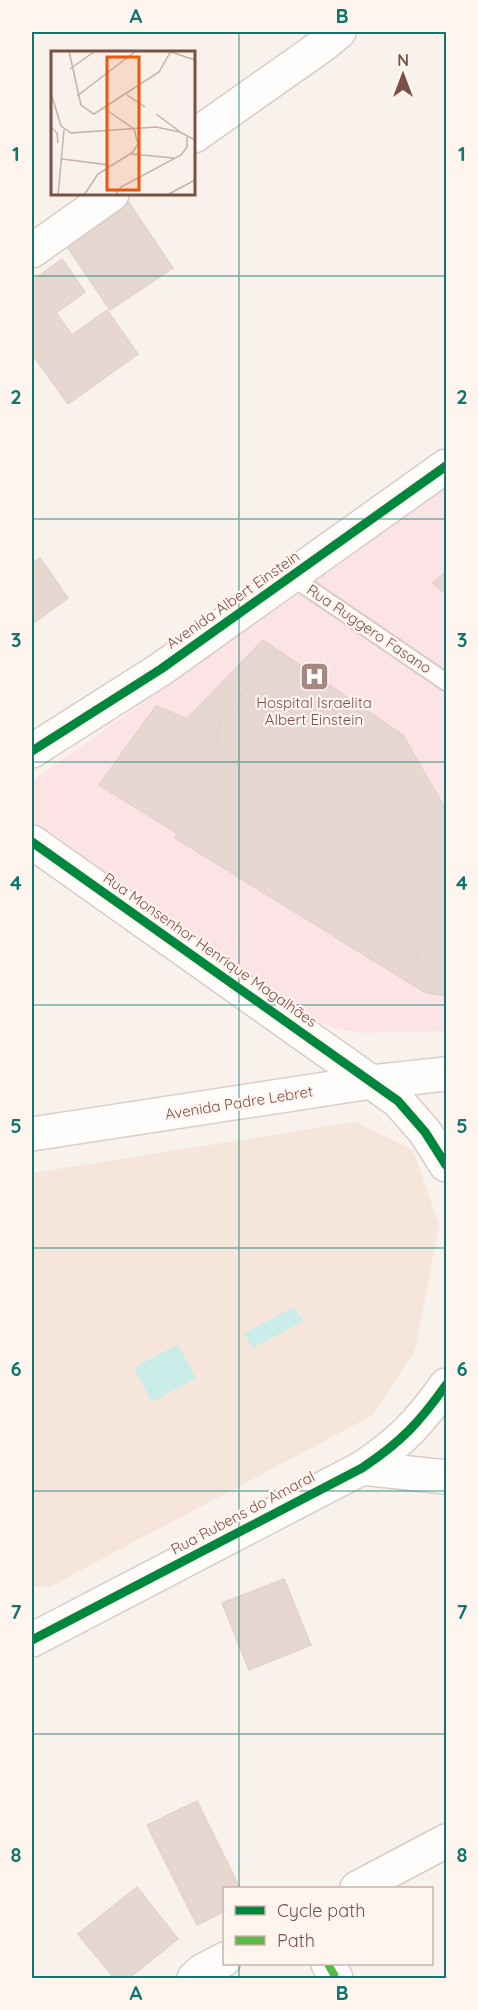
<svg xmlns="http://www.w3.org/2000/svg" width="478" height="2010" viewBox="0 0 478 2010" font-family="Quicksand,sans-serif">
<rect width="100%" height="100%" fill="#f9f1eb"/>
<path fill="#f6e5da" d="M355,1122L413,1150L439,1225L415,1350L373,1415L51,1586L32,1587V1173Z"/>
<path fill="#fce3e6" d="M446,484V1031L360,1033L331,1027L302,1013L32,834V781L332,570Z"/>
<path fill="#cbedea" d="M294,1307L304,1321L252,1348L244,1333Z
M178,1344L196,1378L152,1402L134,1368Z"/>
<path fill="#e6d7d1" stroke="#e3d3cc" stroke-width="1.5" d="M127,200L173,268L110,310L64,242Z
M62,259L85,292L56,313L72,335L107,310L138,354L68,404L32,354V281Z
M40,558L68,598L32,624V563Z
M446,572V594L432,583Z
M263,640L403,735L446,810V996L426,993L175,838L177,833L99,785L156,706L187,719Z
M278,651L403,735L446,810V973L415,963L418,953L385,939L307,803L284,787L279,791L219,748L216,737L221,719Z
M284,1579L311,1645L249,1670L222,1603Z
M197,1801L240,1888H225V1911L197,1925L147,1825Z
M137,1887L178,1939L129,1978H114L78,1934Z"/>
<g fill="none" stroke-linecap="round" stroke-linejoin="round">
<defs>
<path id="service" d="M292,577L446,682"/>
<path id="minor" d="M194,136L323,45L339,32
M32,251L112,194
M32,751L161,669L446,466
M32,842L398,1101L425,1132L446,1165
M362,1468L446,1477
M32,1640L362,1468C401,1442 419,1423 446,1385
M357,1888L446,1841
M328,1964L336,1978
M194,1978L202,1971L225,1959"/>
<path id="secondary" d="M32,1134L371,1082L446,1074"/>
</defs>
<use href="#service" stroke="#d8ccc8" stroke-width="20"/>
<use href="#minor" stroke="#d8ccc8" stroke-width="36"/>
<use href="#secondary" stroke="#dacec8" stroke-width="36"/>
<use href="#service" stroke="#fefdfc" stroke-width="16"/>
<use href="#minor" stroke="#fefdfc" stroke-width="33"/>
<use href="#secondary" stroke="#fefdfc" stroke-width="33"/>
<path stroke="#58b947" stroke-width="8" stroke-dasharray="15 8" stroke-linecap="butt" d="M328,1964L336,1978"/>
<defs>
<path id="cycleway" d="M32,751L161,669L446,466
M32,842L398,1101L425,1132L446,1165
M32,1640L362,1468C401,1442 419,1423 446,1385"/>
</defs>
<use href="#cycleway" stroke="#fff5ee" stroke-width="13"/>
<use href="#cycleway" stroke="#00873e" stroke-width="9"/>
</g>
<path fill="none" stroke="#0f766e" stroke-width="1.5" stroke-opacity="0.55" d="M239,32V1888M32,276H446M32,519H446M32,762H446M32,1005H446M32,1248H446M32,1491H446M32,1734H446M239,1964V1978"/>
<defs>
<symbol id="hospital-square" viewBox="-11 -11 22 22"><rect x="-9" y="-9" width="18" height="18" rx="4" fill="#a78880" stroke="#fff5ee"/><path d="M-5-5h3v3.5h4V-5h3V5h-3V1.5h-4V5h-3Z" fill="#fff"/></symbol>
</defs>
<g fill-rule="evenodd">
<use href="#hospital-square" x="298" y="660" width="33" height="33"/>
</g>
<g text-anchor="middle" stroke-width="4.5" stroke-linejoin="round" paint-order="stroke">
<g font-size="15" fill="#7b5047" stroke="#fff5ee">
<text transform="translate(233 600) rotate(-35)" y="5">Avenida Albert Einstein</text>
<text transform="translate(369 629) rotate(34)" y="5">Rua Ruggero Fasano</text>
<text transform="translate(210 950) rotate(35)" y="5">Rua Monsenhor Henrique Magalhães</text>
<text transform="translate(239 1103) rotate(-9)" y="5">Avenida Padre Lebret</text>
<text transform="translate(243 1513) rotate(-28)" y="5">Rua Rubens do Amaral</text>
</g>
<g font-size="15" fill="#7b5047" stroke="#fff5ee">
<text x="314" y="708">Hospital Israelita<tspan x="314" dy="17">Albert Einstein</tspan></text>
</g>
</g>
<g transform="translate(51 51)">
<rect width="144" height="144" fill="#f9f1eb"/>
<path fill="none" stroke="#c7b1a9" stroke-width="1.5" d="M18,0L30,54L43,63L108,21L120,0M120,1L144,9M19,18L44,0M0,42L10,75L20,82L105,76L129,81L144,89M76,44L94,56M26,45L85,0M105,63L128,80M0,76L6,82L7,92M80,103L123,107M11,108L58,114M7,144L13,79M33,144L47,123L82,101L87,93L83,78L54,58M64,144L70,136L130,104L136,96V86M116,144L144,129"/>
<path fill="#e8590c" fill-opacity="0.15" stroke="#e8590c" stroke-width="3" d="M56,6H88V139H56Z"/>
<rect width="144" height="144" fill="none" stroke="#7b5047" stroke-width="3"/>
</g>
<rect width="478" height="2010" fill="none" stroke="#fff5ee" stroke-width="66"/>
<rect x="223" y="1887" width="210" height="78" fill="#fff5ee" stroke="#cab3ab" stroke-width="1.5"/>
<rect x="235" y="1906" width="30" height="9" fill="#00873e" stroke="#cab3ab" stroke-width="1.5"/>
<text x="277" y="1917" font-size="18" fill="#7b5047">Cycle path</text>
<rect x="235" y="1936" width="30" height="9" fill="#58b947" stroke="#cab3ab" stroke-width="1.5"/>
<text x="277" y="1947" font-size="18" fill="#7b5047">Path</text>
<g transform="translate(403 75)" stroke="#fff5ee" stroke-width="4.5" paint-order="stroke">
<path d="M0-4.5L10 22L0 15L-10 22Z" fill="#7b5047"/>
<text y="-9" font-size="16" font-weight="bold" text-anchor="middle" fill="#7b5047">N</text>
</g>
<rect x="33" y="33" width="412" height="1944" fill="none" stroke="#0f766e" stroke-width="2"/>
<g font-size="20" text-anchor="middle" font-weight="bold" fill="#0f766e">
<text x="136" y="23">A</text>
<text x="342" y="23">B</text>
<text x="16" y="161">1</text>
<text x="462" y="161">1</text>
<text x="16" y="404">2</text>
<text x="462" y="404">2</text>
<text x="16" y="647">3</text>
<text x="462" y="647">3</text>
<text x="16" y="890">4</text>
<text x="462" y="890">4</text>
<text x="16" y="1133">5</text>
<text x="462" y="1133">5</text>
<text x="16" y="1376">6</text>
<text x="462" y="1376">6</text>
<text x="16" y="1619">7</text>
<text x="462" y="1619">7</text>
<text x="16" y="1862">8</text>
<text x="462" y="1862">8</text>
<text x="136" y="2000">A</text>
<text x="342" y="2000">B</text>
</g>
</svg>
